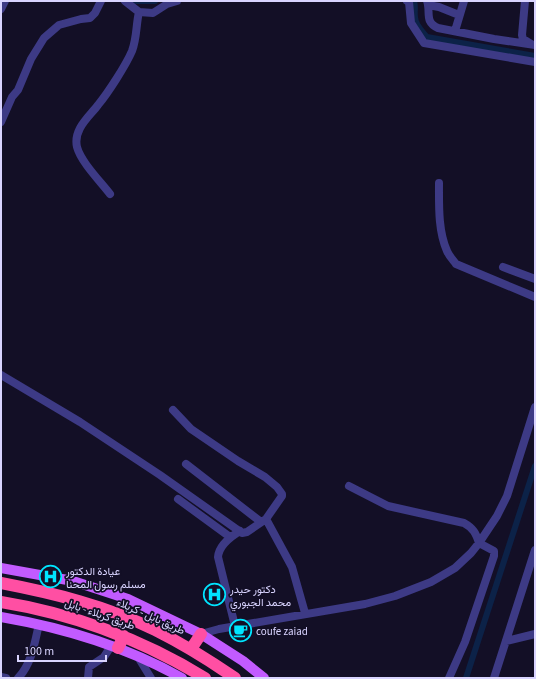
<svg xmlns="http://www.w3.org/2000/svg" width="536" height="679" viewBox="0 0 536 679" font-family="'Source Sans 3',Vazirmatn,sans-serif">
<rect width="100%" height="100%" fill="#130f26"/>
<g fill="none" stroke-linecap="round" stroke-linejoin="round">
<path stroke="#0c2248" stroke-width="6" d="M136,1H155
M414,1C416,7 414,11 415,17C415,25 422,31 427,37L535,56
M466,678L535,466"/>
<path stroke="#3d3a85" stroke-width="8" d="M125,1L139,12L153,13L167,4L177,1
M407,1L409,2L411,23L424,43L535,62
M427,1C431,12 424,22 438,28L494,39L535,45
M525,1L522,35L523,39L531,44
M428,5L439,7L459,15
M1,9L5,1
M455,31L464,1
M1,122L12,97L18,90L31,59L44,38L59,25L81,19L90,18L95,13L101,1
M439,183C439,205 438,231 447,251C449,256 453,260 456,264L535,297
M110,194C100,181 81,162 77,147C73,129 89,117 98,105C108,93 126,65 132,51C137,38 136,24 139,12
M503,267L535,279
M1,375L80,422L160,475L242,533L247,532L266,519L282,496V494L277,487L265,477L238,461L191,429L173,410
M186,464L261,522
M349,486L388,506L464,523C473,528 476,533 479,543L494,551V556L465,642L449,678
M178,499L230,537
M266,519L292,567L305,613
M235,626L218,557C219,545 230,537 240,531
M201,634L219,629L365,604L395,596L431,582L455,568L471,553L479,543L497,516L507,496L535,407
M506,641L535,634
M138,657L151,678
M1,677L6,678
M18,678C32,664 35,641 39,624
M88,678L89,667L104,657L111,646
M494,678L535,550"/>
<path stroke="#c25bff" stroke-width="10" d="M1,568L73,581L128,599L201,634L243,661L264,678
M1,617C65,628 125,646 182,678"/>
<path stroke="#ff4fa3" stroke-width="12" d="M1,583C53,593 107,606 155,630C183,644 209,660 235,678
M1,602C75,614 141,639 205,678
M118,648L124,636
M191,649L201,634"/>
</g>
<defs>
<symbol id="hospital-ring" viewBox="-11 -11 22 22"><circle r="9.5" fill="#130f26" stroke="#00e5ff" stroke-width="1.5"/><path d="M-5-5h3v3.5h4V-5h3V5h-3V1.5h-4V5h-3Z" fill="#00e5ff"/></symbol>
<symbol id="cafe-ring" viewBox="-11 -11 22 22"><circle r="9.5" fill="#130f26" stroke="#00e5ff" stroke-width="1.5"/><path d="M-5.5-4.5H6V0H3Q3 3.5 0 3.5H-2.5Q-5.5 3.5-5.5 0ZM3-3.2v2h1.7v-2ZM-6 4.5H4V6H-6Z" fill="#00e5ff"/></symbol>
</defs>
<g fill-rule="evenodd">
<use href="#hospital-ring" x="38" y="564" width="25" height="25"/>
<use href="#hospital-ring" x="202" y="582" width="25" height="25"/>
<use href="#cafe-ring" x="228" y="618" width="25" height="25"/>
</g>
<g text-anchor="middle" stroke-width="3.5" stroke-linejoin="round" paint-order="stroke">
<g font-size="11" fill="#d9d4ff" stroke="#130f26" text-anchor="start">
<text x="66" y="575">عيادة الدكتور<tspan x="66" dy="13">مسلم رسول المحنا</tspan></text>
<text x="230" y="593">دكتور حيدر<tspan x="230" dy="13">محمد الجبوري</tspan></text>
<text x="256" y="635">coufe zaiad</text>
</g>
<g font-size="11" fill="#d9d4ff" stroke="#130f26">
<text transform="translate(100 614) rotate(19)" y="4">طريق كربلاء - بابل</text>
<text transform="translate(151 616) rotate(24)" y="4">طريق بابل - كربلاء</text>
</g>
</g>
<rect width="536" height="679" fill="none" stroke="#d9d4ff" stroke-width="4"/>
<path d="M18 655v6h88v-6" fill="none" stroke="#d9d4ff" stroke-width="2"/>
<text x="24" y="655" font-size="12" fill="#d9d4ff" stroke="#130f26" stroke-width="3" paint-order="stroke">100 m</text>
</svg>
